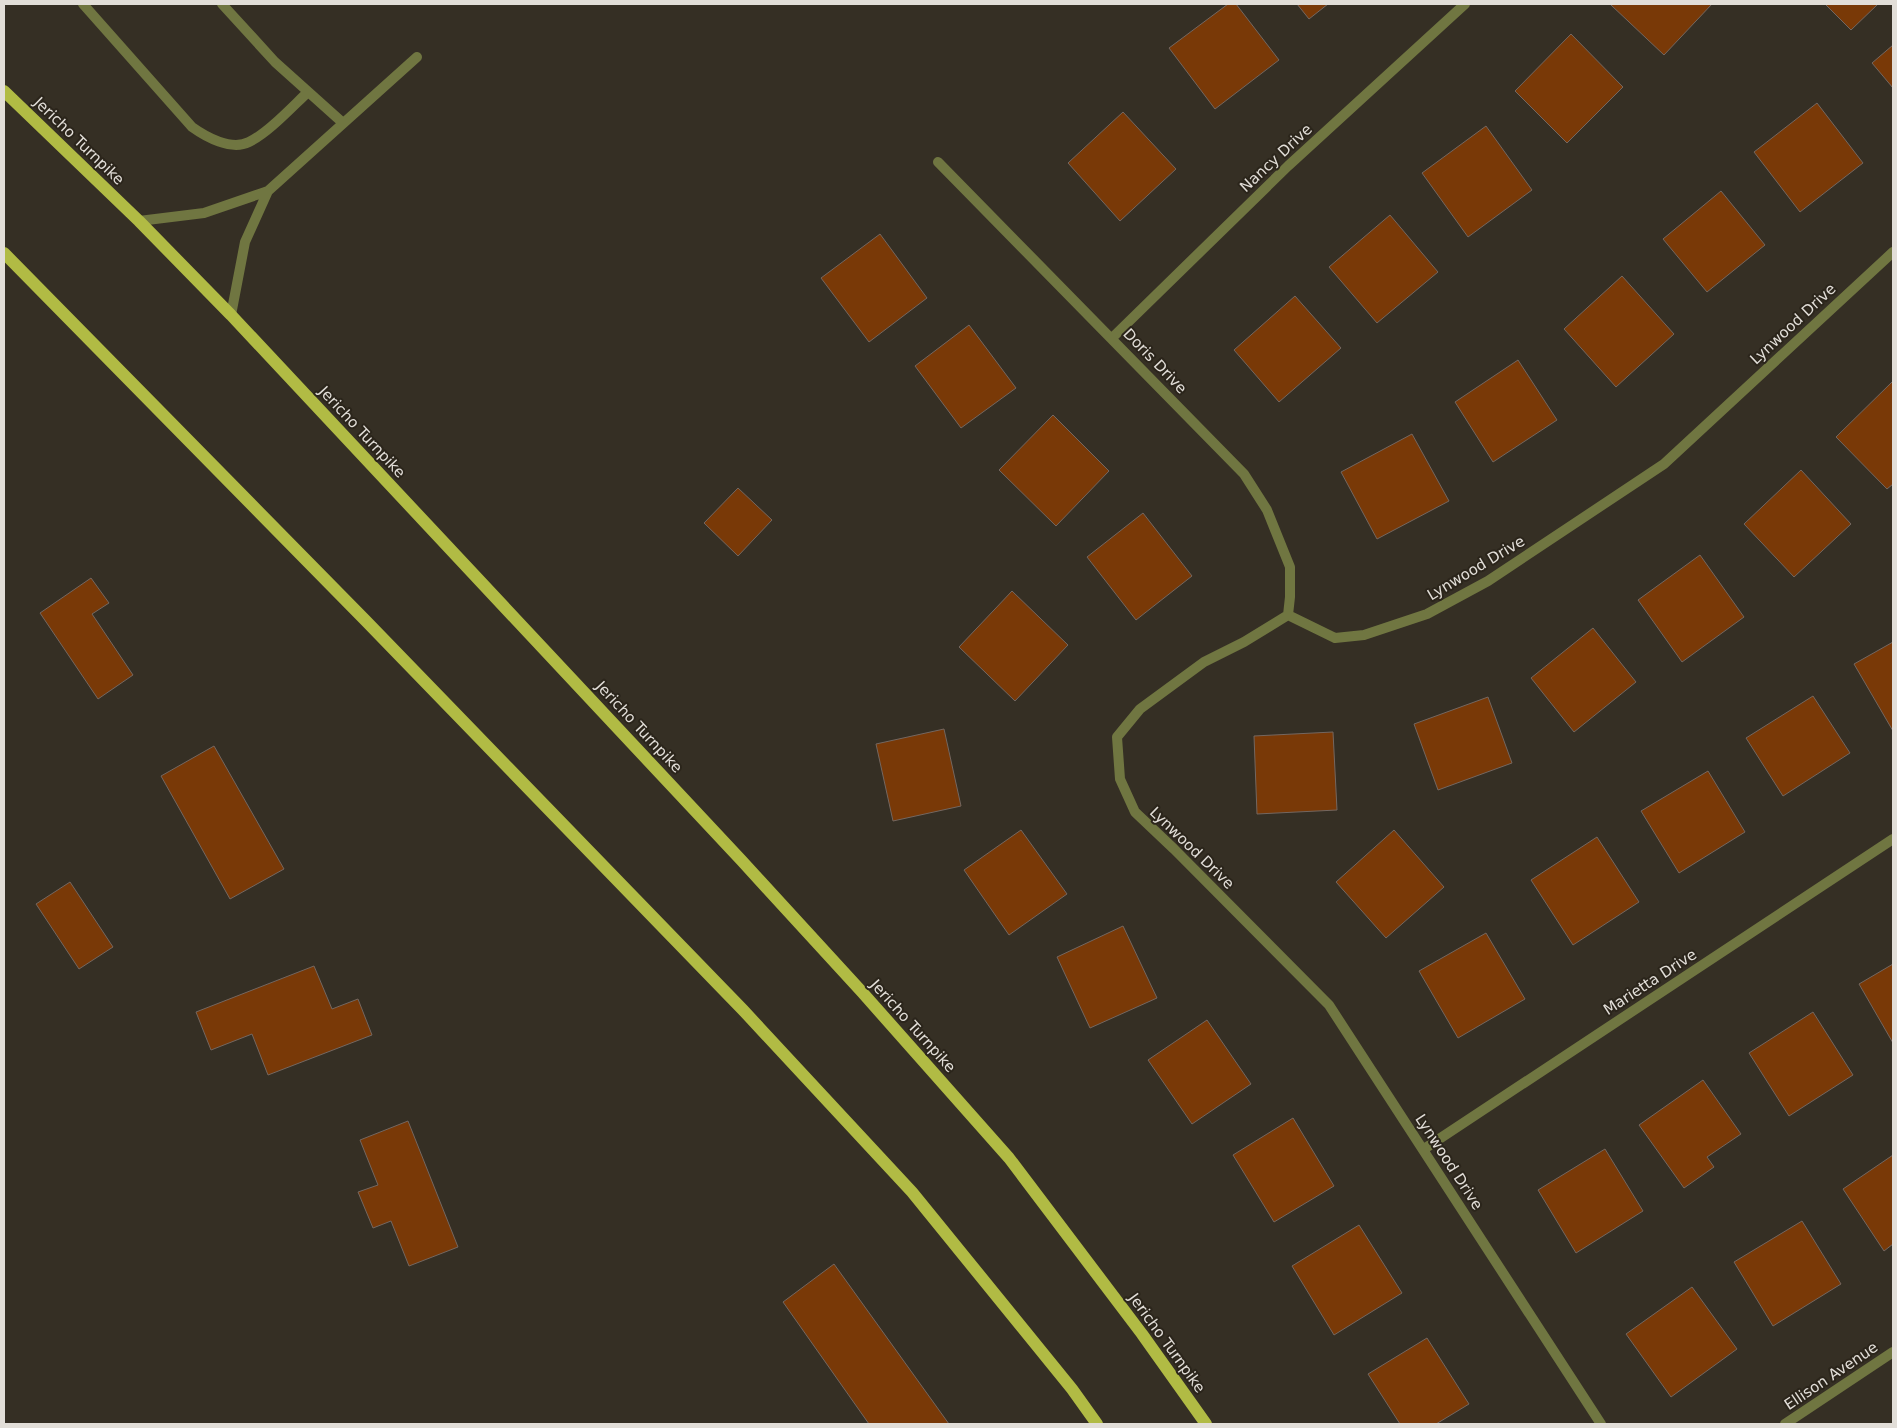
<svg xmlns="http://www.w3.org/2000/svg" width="1897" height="1428" viewBox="0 0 1897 1428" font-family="'DejaVu Sans',sans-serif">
<rect width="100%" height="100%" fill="#352f24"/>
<path fill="#793907" stroke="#746760" d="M1228,4H1236L1279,60L1215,109L1169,48Z
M1297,4H1328L1309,19Z
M1612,4H1712L1664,55L1611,5Z
M1825,4H1878L1851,30Z
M1571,34L1623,87L1567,143L1515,91Z
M1893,45V88L1872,63Z
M1817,103L1863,163L1800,212L1754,152Z
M1123,112L1176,169L1120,221L1068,163Z
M1486,126L1532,190L1468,237L1422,173Z
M1721,191L1765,245L1707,292L1663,239Z
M1390,215L1438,272L1377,323L1329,267Z
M880,234L927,298L869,342L821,278Z
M1622,276L1674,334L1616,387L1564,329Z
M1295,296L1341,348L1279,402L1234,350Z
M969,325L1016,388L961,428L915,366Z
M1518,360L1557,420L1493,462L1455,402Z
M1892,382L1893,384V484L1887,489L1836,437Z
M1053,415L1109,471L1056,526L999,470Z
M1412,434L1449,501L1377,539L1341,472Z
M1801,470L1851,524L1794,577L1744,524Z
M738,488L772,520L738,556L704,523Z
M1143,513L1192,576L1136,620L1087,557Z
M1700,555L1744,617L1682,662L1638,600Z
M91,578L109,603L92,614L133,675L98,699L40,613Z
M1012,591L1068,645L1015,701L959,647Z
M1593,628L1636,682L1574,732L1531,678Z
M1893,642V731L1854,664Z
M1813,696L1850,753L1783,796L1746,738Z
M1488,697L1512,763L1438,790L1414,724Z
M944,729L961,806L893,821L876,744Z
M1333,732L1337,810L1257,814L1254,736Z
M214,746L284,869L230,899L161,776Z
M1708,771L1745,832L1679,873L1641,811Z
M1021,830L1067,894L1009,935L964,870Z
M1394,830L1444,887L1386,938L1336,882Z
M1597,837L1639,902L1573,945L1531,880Z
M70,882L113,947L79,969L36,904Z
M1123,926L1157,998L1090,1028L1057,957Z
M1486,933L1525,999L1458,1038L1419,971Z
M1893,964V1043L1859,984Z
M314,966L332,1009L358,999L372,1035L268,1075L252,1034L211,1050L196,1012Z
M1813,1012L1853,1075L1789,1116L1749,1053Z
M1207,1020L1251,1084L1192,1124L1148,1060Z
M1703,1080L1741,1134L1707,1157L1714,1167L1684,1188L1639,1125Z
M1293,1118L1334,1186L1274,1222L1233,1155Z
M408,1121L458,1247L409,1266L391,1221L373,1228L358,1192L378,1185L360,1140Z
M1605,1149L1643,1211L1576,1253L1538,1190Z
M1893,1155V1244L1884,1251L1843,1189Z
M1802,1221L1841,1284L1773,1326L1734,1262Z
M1359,1225L1402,1293L1334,1335L1292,1266Z
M834,1264L949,1424H869L783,1302Z
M1692,1287L1737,1349L1671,1397L1626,1334Z
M1427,1338L1469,1404L1436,1424H1400L1368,1374Z"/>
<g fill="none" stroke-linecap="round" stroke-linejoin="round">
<path stroke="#707641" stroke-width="10" d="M83,4L192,127C206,137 231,151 249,142C268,133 292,107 308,92
M222,4L275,62L343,123
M268,191L417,57
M139,221L204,213L268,191L245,242L231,315"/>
<path stroke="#707641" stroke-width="10" d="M938,162L1244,474L1267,510L1290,567V597L1288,615
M1112,338L1288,166L1465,4
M1288,615L1244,642L1204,662L1140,709L1117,737L1120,779L1135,812L1174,849L1329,1005L1601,1424
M1288,615L1335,638L1364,635L1427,614L1488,581L1664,464L1893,252
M1424,1149L1893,839"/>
<path stroke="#707641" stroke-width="10" d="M1785,1424L1893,1352"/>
<path stroke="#b1bb44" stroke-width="12" d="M4,91L139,221L231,315L742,861L862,992L1009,1158L1142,1334L1206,1424
M4,253L366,621L743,1010L912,1192L1072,1389L1097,1424"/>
</g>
<g text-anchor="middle" stroke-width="4" stroke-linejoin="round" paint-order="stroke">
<g font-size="15" fill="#e2ded8" stroke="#2b251b">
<text transform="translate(79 141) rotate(44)" y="5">Jericho Turnpike</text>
<text transform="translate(1276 158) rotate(-43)" y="5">Nancy Drive</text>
<text transform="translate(1793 324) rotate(-43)" y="5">Lynwood Drive</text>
<text transform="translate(1155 361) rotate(46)" y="5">Doris Drive</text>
<text transform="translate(362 432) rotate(47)" y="5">Jericho Turnpike</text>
<text transform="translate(1476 568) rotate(-31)" y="5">Lynwood Drive</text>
<text transform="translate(639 727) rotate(47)" y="5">Jericho Turnpike</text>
<text transform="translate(1192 848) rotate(44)" y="5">Lynwood Drive</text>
<text transform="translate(1650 982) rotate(-33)" y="5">Marietta Drive</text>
<text transform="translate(913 1026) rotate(48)" y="5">Jericho Turnpike</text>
<text transform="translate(1449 1162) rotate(57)" y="5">Lynwood Drive</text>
<text transform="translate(1167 1343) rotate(54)" y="5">Jericho Turnpike</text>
<text transform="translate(1831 1376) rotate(-34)" y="5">Ellison Avenue</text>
</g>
</g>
<rect width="1897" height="1428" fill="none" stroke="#e2ded8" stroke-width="10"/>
</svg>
